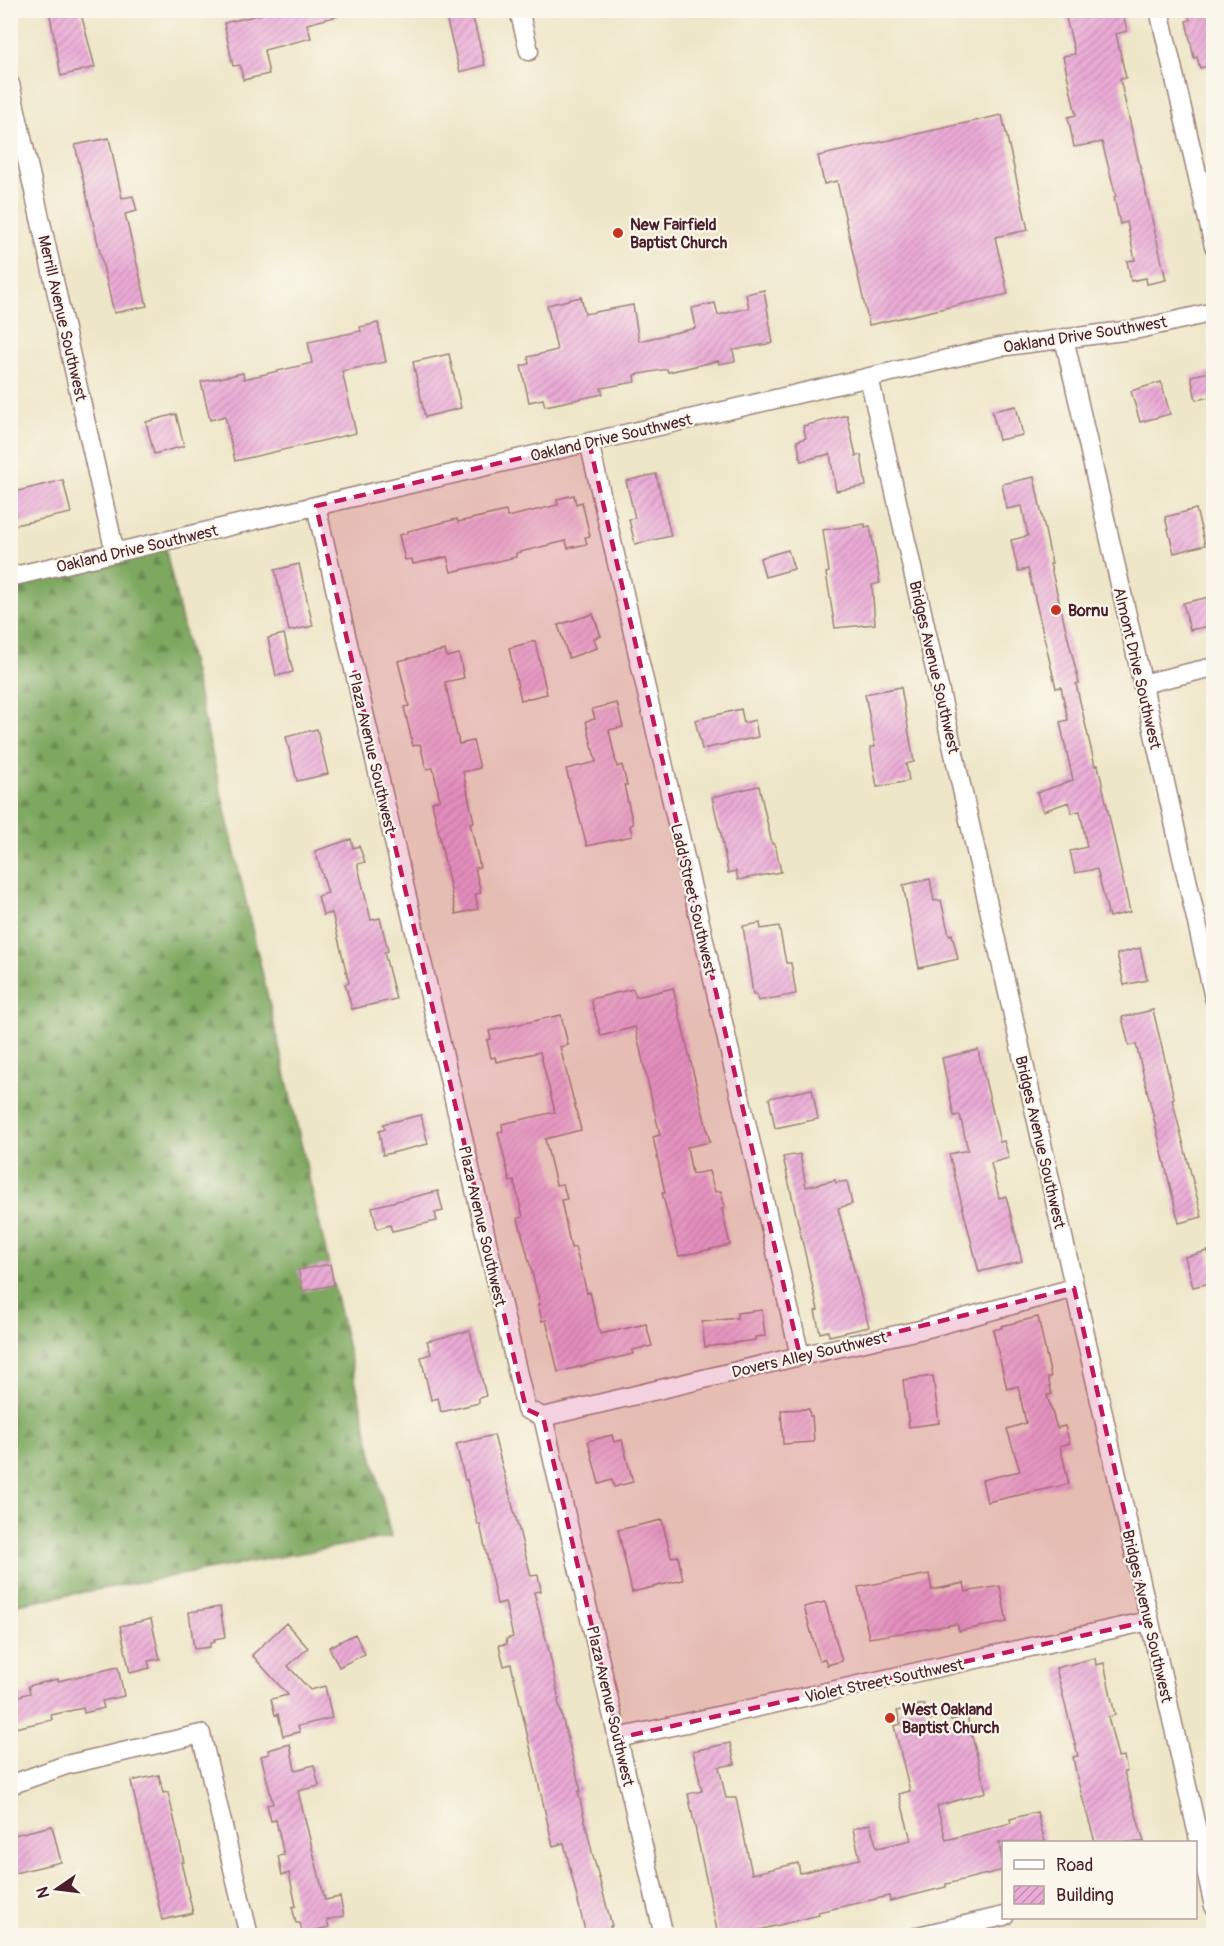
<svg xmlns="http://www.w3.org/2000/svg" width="1224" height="1946" viewBox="0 0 1224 1946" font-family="Pangolin,sans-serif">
<defs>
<pattern id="forest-firs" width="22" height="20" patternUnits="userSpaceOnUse" patternTransform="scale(1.5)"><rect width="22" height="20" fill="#7ea860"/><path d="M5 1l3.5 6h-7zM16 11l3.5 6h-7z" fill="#69884f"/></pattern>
<pattern id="building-hatch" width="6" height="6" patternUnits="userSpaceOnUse" patternTransform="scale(1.5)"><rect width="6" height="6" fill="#ebabd7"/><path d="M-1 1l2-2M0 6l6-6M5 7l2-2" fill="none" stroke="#c08baf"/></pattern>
</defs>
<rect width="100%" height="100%" fill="#fbf7ec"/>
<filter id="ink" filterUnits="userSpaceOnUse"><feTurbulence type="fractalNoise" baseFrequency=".0167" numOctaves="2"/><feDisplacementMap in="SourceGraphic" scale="12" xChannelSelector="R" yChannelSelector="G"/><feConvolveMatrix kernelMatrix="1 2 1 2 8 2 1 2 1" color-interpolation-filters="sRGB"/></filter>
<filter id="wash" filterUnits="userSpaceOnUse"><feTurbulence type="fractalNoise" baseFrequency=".008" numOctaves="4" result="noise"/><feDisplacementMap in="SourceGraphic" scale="24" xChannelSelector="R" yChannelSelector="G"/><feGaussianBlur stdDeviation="1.35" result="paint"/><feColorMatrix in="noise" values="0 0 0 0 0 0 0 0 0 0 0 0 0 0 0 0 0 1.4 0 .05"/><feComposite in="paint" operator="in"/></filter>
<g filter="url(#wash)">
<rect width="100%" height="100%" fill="#eee6c8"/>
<path fill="url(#forest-firs)" stroke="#646446" stroke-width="1.5" d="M165,547L391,1537L11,1605V581Z"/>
<g id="blocks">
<path fill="url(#building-hatch)" d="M49,10H80L95,67L61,76Z
M279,10H337L338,16L307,24L311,38L264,50L269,74L243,80L240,65L233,66L224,23Z
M444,10H471L485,65L460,72Z
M1064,10H1122L1127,31L1116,34L1126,78L1120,79L1166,280L1147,284L1146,278L1131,281L1127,261L1135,260L1127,222L1120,224L1114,197L1116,196L1102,142L1074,147L1068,117L1076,115L1063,56L1075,54Z
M1197,10H1214V65L1200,68L1197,57L1194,58L1186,21L1190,20L1188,13Z
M1002,115L1028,230L995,237L1008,294L869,325L837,181L824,184L818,156Z
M109,138L122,198L133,196L137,211L125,214L147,306L114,313L75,145Z
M764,290L773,343L733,350L735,361L719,364L718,361L668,372L667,369L634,375L635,382L601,388L603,394L545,406L543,399L529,402L521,366L529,364L528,357L557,350L547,305L581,297L585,314L633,305L639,341L696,328L692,308L715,303L718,315L749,308L746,294Z
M378,323L386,362L342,371L356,433L235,461L225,416L210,420L201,382L243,373L244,379L312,363L308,342L361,331L360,327Z
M449,354L461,408L425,417L413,362Z
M1214,371V396L1196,400L1191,376Z
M1161,382L1170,414L1140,422L1131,391Z
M1016,406L1023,435L999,440L992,411Z
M176,414L184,446L154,454L146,422Z
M847,415L856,456L861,455L866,486L836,491L830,454L801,461L797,441L806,438L803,426Z
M656,474L671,536L635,544L629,519L635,518L626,481Z
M1034,477L1052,564H1050L1079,683L1076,684L1095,766L1098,765L1130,912L1109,917L1097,869L1075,873L1070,851L1087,847L1080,811L1072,813L1069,802L1043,811L1037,793L1073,780L1060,722L1068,720L1061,687L1056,688L1028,569L1018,571L1011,540L1028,536L1022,506L1007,509L1002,484Z
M63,480L71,513L10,526V493Z
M574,495L576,504L582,502L590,536L585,537L587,544L568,548L566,541L516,553V557L451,572L447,557L413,564L412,559L405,560L399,535L408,533V531L457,519L458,522L506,511L507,517L558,505L557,499Z
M1196,509L1205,545L1174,553L1165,517Z
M865,524V527L870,526L880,583L872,585L875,624L835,628L826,573L829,572L823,530Z
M788,550L794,569L765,577L760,558Z
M299,564L313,626L289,631L275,570Z
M1214,596V625L1190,630L1183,603Z
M593,614L601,636L594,638L597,648L569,658L558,625Z
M284,634L293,672L276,676L268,638Z
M535,641L547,694L521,700L509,648Z
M445,650L447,657L459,654L464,678L445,682L459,744L473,741L480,768L463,772L474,822L470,823L480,867L475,868L481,893L475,894L478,909L456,914L432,802L440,800L433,768L426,769L420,744L413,746L404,707L409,706L398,661Z
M901,687L914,762L906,764L909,781L877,787L870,747H875L865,694Z
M617,703L623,727L609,730L617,767L622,765L627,785H624L633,824L630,825L632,836L587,846L566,769L596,762L586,721L595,719L592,709Z
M741,709L744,723L755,720L758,737L702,749L695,720Z
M317,729L328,774L297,781L286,737Z
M759,786L772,844H775L781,872L738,880L736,871L728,873L720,828H719L712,797Z
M351,839L353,848L359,846L365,862L358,864V867L371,920L380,918L388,951L384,952L396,999L352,1009L345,984L349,983L332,913L323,915L318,896L328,893L315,851Z
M930,879L934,901L941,900L949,935L952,934L958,959L919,968L903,885Z
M760,923L761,929L779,926L786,963H791L796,994L758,1001L756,994H753L743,926Z
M1140,948L1147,980L1124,985L1117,954Z
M673,988L710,1142L687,1147L692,1174L709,1171L715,1192L721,1191L725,1208L722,1209L730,1245L679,1256L662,1193H665L653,1137L660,1135L635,1027L601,1036L591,999L633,989L636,997Z
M1153,1010L1174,1098L1172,1099L1202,1217L1179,1223L1136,1044L1129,1046L1122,1017Z
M561,1015L568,1045L560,1047L581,1130L545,1139L556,1185L563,1184L567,1199L561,1200L571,1248L575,1247L587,1293L590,1292L600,1334L646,1324L652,1346L632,1350L633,1354L558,1372L546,1320L542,1321L538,1304H540L518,1218L523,1217L514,1181L510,1182L498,1132L503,1131L502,1124L555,1112L540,1052L496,1062L495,1057L491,1058L487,1040L491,1039L489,1031Z
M978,1050L1000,1142L1004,1141L1009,1158L991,1163L999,1198L1006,1196L1022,1261L979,1272L949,1154L968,1150L960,1115L954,1116L942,1058Z
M812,1089L818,1119L775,1128L769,1098Z
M421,1115L428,1144L383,1155L379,1131L385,1129L383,1124Z
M800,1154L806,1187L835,1180L836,1183L847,1181L852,1204L838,1208L869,1327L829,1336L828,1331L820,1333L815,1311L818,1310L783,1157Z
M438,1191L443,1211L435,1213L437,1221L392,1231L390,1225L377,1229L372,1207Z
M1208,1251L1214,1273V1282L1193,1287L1185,1257Z
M330,1264L334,1285L303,1291L298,1270Z
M762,1310L765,1336L755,1337V1340L705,1347L702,1322L737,1318V1313Z
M1038,1317L1051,1377L1048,1378L1052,1394L1047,1395L1057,1428L1065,1426L1070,1443L1060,1446L1069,1484L987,1502L982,1480L1020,1471L1007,1429L1026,1423L1018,1386L1007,1389L993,1330L1002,1328L1001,1326Z
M470,1331L486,1396L479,1398V1403L441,1412L438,1398L431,1400L421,1357L431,1354L427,1341Z
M933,1376L939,1423L909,1427L903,1380Z
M809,1409L810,1416H812L814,1442L783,1444L781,1410Z
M494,1435L531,1576L538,1575L541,1591L534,1592L550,1655L559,1700L558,1701L581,1791H578L592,1852L612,1926H610L612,1935H586L564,1843L553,1846L511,1664L504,1666L499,1645L507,1644L506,1639L513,1637L505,1602L497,1604L480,1524L478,1525L467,1480H465L456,1444Z
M612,1435L614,1442L622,1440L633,1482L614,1487L612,1480L599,1484L588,1441Z
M662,1520L671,1557L678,1556L683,1580L632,1592L618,1530Z
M929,1574L932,1590L964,1583L966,1592L1000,1586L1007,1622L959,1631L957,1624L869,1638L858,1587Z
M825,1602L842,1661L827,1665L825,1659L819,1660L804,1607Z
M220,1607L225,1637L214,1639L215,1642L210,1643V1647L194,1649L189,1612Z
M151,1619L160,1659L148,1661L150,1668L130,1673L120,1626Z
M286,1623L308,1648L288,1666L310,1690L325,1686L332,1718L298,1726L300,1732L283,1736L278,1714L275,1715L271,1699L288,1695L252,1655Z
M355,1634L365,1654L339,1667L329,1647Z
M1095,1658L1096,1665L1104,1663L1115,1715L1108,1717L1118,1757L1124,1756L1127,1771L1124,1772L1144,1842H1095L1078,1782L1073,1757L1078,1756L1056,1668Z
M118,1667L124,1696L102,1701L104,1708L84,1713L83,1708L51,1715L52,1720L10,1729V1698L30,1693L28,1686L58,1679V1681Z
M924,1704L928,1720L950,1715L951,1720L967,1716L986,1792L937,1806L946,1840L1011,1823L1010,1819L1037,1812L1045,1842H999L1004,1870L946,1884V1887L890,1901L889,1896L818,1912L819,1915L759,1930L760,1935H718L688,1794L702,1791L693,1751L730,1743L735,1764L719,1767L726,1798H736L752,1874L798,1863L800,1873L860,1859L853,1829L870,1824L877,1848L911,1840L899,1794L910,1791L894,1726L901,1724L897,1711Z
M290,1744L295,1770L314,1765L319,1786L298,1791L325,1900L340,1897L344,1916L327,1920L329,1927L317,1930L319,1935H303L300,1923H296L292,1907L296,1906L289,1873L282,1875L278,1856L284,1855L276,1820L271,1821L267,1805L273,1804L261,1756L269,1754L268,1750Z
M159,1775L163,1793L168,1792L184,1862H181L193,1913L162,1920L131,1781Z
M52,1826L61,1862L10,1874V1836Z"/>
</g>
</g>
<g filter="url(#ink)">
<use href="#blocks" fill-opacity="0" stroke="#9c827a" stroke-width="1.5"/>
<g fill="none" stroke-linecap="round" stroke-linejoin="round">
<defs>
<path id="street" d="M519,10L529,51
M1159,10L1214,246
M10,84L115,553
M1064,338L1214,998
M869,377L1214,1906
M589,442L800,1356
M316,506L526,1409L543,1417L664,1936
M10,577L999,347L1139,329L1214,312
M1142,684L1214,667
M543,1417L800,1356L924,1329L1074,1288
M618,1738L1149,1621
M10,1785L66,1765L201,1734L249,1936
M918,1936L1004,1916"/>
</defs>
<use href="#street" stroke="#9c827a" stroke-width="21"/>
<use href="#street" stroke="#fff" stroke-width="18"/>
</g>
</g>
<path fill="#c2185b" fill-opacity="0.2" stroke="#c2185b" stroke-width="4.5" stroke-dasharray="12 8" stroke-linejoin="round" d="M589,442L800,1356L1074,1288L1149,1621L618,1738L543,1417L526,1409L316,506Z"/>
<g fill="#c8321e" stroke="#fbf7ec" stroke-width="2">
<circle cx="618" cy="233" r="6"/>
<circle cx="1056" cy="610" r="6"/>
<circle cx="890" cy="1718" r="6"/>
</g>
<g text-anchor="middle" stroke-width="4.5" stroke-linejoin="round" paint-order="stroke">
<g font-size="16" font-weight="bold" fill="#4a1f2b" stroke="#fbf7ec" text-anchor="start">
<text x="630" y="230">New Fairfield<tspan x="630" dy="18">Baptist Church</tspan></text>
<text x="1068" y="616">Bornu</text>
<text x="902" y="1715">West Oakland<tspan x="902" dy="18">Baptist Church</tspan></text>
</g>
<g font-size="16" fill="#4a1f2b" stroke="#fbf7ec">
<text transform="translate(63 318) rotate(77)" y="6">Merrill Avenue Southwest</text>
<text transform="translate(1085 334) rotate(-9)" y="6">Oakland Drive Southwest</text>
<text transform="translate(611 437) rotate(-13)" y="6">Oakland Drive Southwest</text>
<text transform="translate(137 548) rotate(-13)" y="6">Oakland Drive Southwest</text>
<text transform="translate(935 667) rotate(77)" y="6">Bridges Avenue Southwest</text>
<text transform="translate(1138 668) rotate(77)" y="6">Almont Drive Southwest</text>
<text transform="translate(373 753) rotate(77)" y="6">Plaza Avenue Southwest</text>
<text transform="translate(694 899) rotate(77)" y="6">Ladd Street Southwest</text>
<text transform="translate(1041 1142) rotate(77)" y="6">Bridges Avenue Southwest</text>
<text transform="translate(483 1226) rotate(77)" y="6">Plaza Avenue Southwest</text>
<text transform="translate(809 1354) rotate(-13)" y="6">Dovers Alley Southwest</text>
<text transform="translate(1148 1616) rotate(77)" y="6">Bridges Avenue Southwest</text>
<text transform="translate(884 1680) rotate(-12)" y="6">Violet Street Southwest</text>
<text transform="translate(611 1706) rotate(77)" y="6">Plaza Avenue Southwest</text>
</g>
</g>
<rect width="1224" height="1946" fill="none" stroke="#fbf7ec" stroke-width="36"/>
<rect x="1002" y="1841" width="195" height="78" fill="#fbf7ec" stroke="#b4a19f" stroke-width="1.5"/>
<rect x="1014" y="1860" width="30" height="9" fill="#ffffff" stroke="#b4a19f" stroke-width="1.5"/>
<text x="1056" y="1871" font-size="18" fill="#4a1f2b">Road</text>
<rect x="1014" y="1886" width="30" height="18" fill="url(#building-hatch)" stroke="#b4a19f" stroke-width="1.5"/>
<text x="1056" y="1901" font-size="18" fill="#4a1f2b">Building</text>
<g transform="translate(57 1889) rotate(256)" stroke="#fbf7ec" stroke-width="4.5" paint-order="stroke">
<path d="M0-4.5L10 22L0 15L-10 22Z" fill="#4a1f2b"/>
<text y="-9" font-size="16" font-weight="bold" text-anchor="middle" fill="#4a1f2b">N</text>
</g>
</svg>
